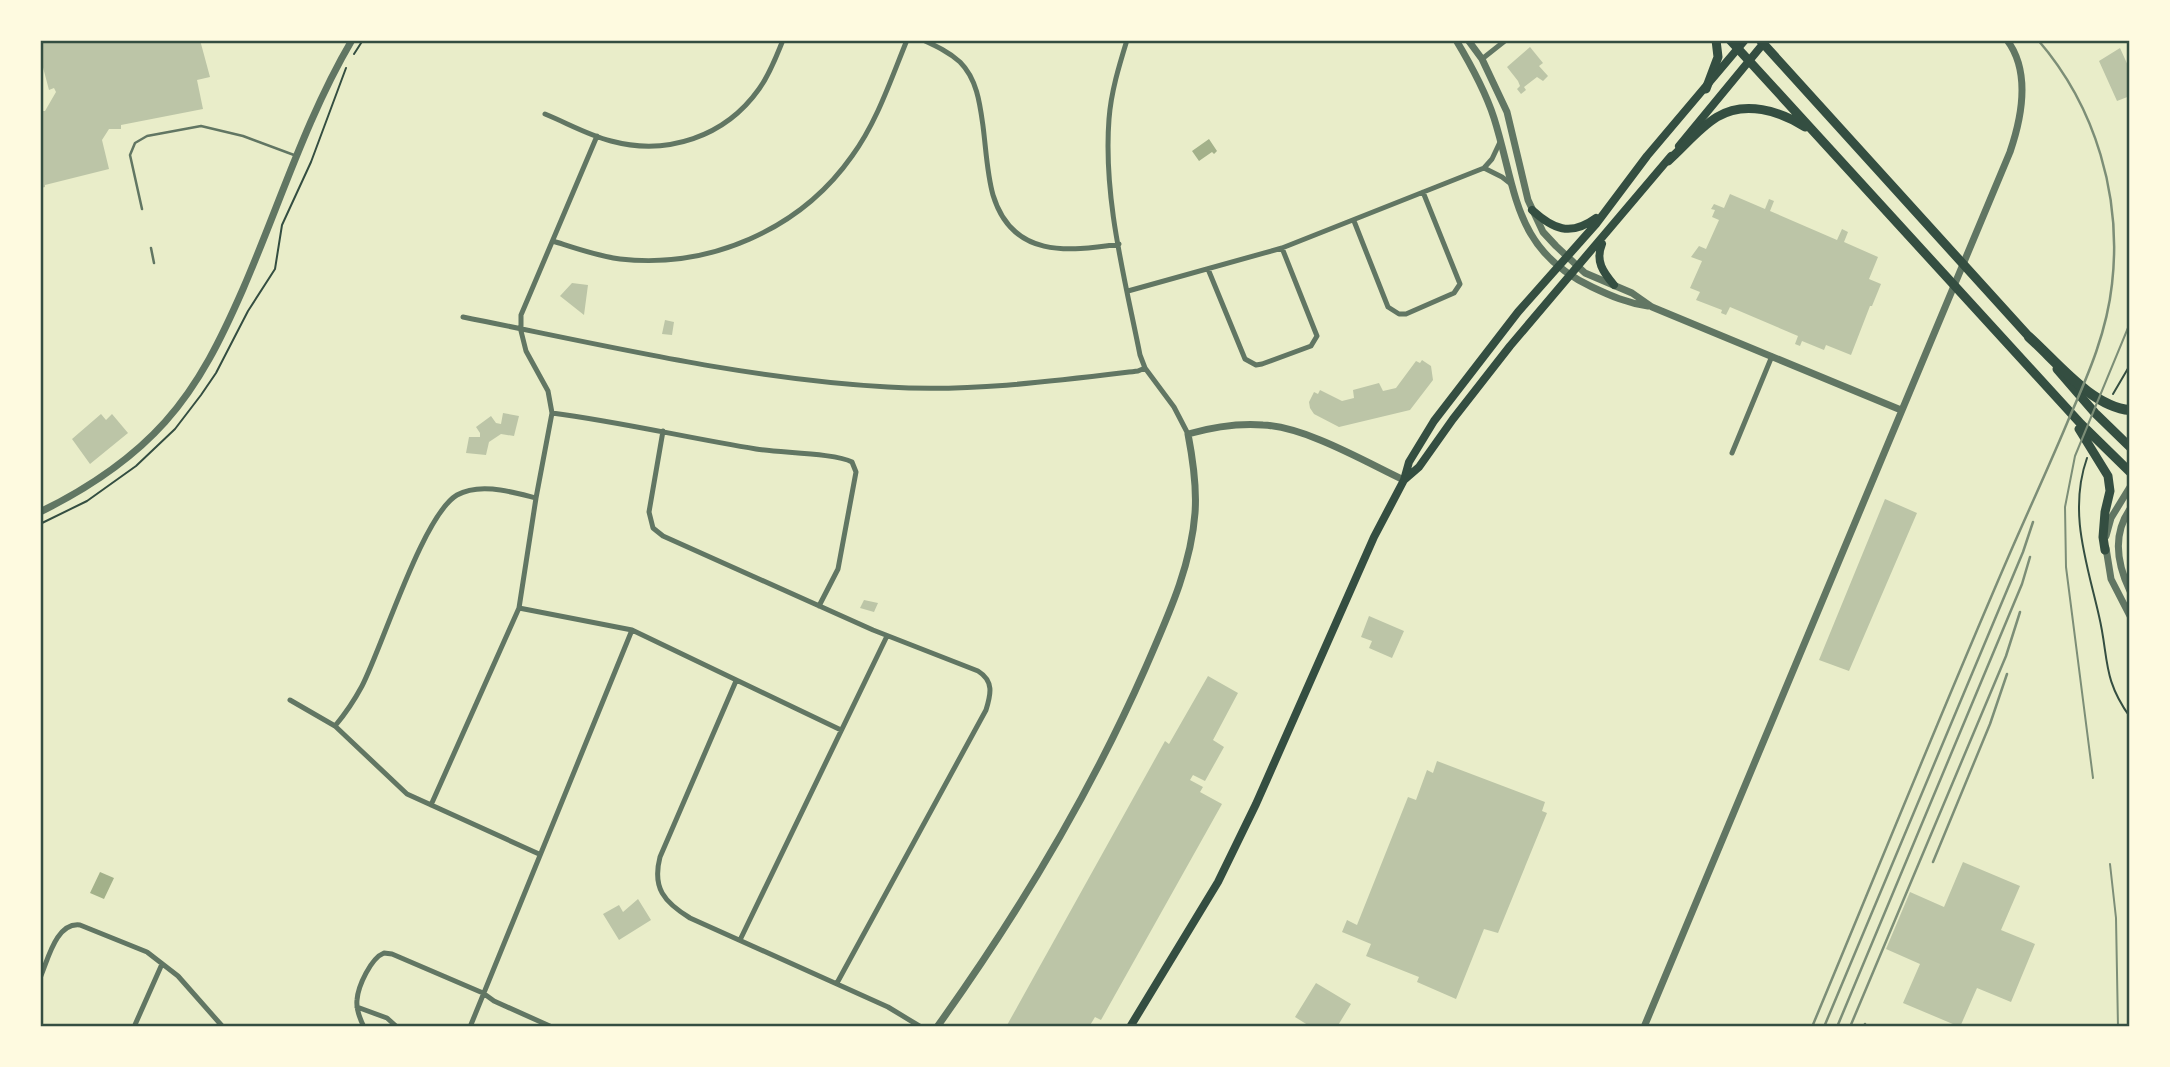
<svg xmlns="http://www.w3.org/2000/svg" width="2170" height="1067" viewBox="0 0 2170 1067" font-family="'Exo 2',sans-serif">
<rect width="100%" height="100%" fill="#e9edc9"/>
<path fill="#a3b18a" d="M1209,139L1217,151L1214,154L1212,152L1199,161L1192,151Z
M100,872L114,878L104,899L90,893Z"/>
<path fill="#bcc5a7" d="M40,40H200L210,77L197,80L203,109L121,125V129H109L102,140L109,169L45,185V187L41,188V111H45L56,92L54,88L49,90L40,56Z
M1530,47L1543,63L1539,66L1548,76L1543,81L1537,77L1524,87L1526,90L1521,94L1517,89L1520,86L1518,81L1507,67Z
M2120,48L2130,70V96L2117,101L2099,61Z
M1730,194L1765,209L1769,199L1774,201L1770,211L1837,240L1842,229L1848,232L1844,242L1878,257L1869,279L1881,284L1872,306H1870L1851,355L1826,345L1824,350L1802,341L1800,346L1795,344L1798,336L1730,307L1726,315L1721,313L1722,310L1696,300L1700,292L1690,288L1702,261L1691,257L1699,246L1706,249L1719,220L1712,217L1715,210L1711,209L1714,204L1724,208Z
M572,283L588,285L584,315L560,296Z
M665,320L674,322L672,335L662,334Z
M1422,360L1431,366L1433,380L1410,410L1339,427L1314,414L1310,408L1309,402L1314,392L1318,394L1320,390L1342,401L1354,398L1353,390L1379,383L1383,391L1396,388L1416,361L1420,363Z
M503,413L519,416L514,436L501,434L489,442L486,455L466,453L469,437H480V433L476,427L491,416L496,423L501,424Z
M101,414L106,420L112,414L128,433L90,464L72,439Z
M1885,499L1917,513L1849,671L1819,660Z
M864,600L878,603L874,612L860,608Z
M1369,616L1404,631L1392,658L1369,648L1372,641L1361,637Z
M1208,676L1238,693L1213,740L1224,747L1205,781L1193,775L1190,780L1203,787L1200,792L1222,804L1101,1020L1095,1017L1089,1027H1006L1165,741L1169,744Z
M1437,761L1545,802L1542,811L1547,813L1498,933L1484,929L1456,999L1417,982L1419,977L1366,956L1371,944L1342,932L1347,920L1357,925L1408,797L1416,800L1427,770L1433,773Z
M1963,862L2020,886L2001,930L2035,944L2011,1002L1977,988L1960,1027L1903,1003L1920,964L1886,949L1910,892L1944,907Z
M638,899L651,920L619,940L603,914L619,905L623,912Z
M1316,983L1351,1004L1337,1027H1311L1295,1017Z"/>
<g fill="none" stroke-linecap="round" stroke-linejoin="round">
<path stroke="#344e41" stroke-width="2" d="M354,54L363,40
M2113,394L2130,365
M2087,458C2068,512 2087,563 2099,616C2109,658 2102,678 2130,717
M40,524L87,501L136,466L175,429L201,395L216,373L248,311L275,269L282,225L311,162L346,68"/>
<path stroke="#617663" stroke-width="2.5" d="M142,209L130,155L135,143L147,136L201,126L243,136L294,155
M151,248L154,263"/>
<path stroke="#617663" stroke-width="5" d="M923,40C936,46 949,52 960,62C977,79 980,104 983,126C986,149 987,174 993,195C1012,258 1068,252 1119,244
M1127,40C1119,66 1111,92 1109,119C1103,198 1125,279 1140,355L1145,368L1174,407L1188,434
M1482,59L1506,40
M545,114C567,123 588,135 611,141C667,156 725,137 759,89C770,74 776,57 783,40
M1484,168L1502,177L1511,184
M1354,221L1388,307L1399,314H1406L1454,293L1460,284L1423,192
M553,241C575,248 597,256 620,259C709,269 800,230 852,156C877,122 891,79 907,40
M1208,269L1245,359L1256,365L1262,364L1311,346L1317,336L1282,248
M1128,291L1282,248L1484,168L1492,159L1500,142
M463,317C603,345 745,379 888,387C971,392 1055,381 1138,371L1145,368
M552,413C621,422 688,438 756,449C779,453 835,453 852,462L856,472L838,569L819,606
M663,431L649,512L653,528L663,536L873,630L978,671C994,681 991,694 986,710L837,983
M1732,453L1772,356
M519,608L632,630L841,730
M736,681L660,857C652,888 664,902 690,918L888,1007L921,1027
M290,700L335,726L407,794L539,854
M335,726C345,714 354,701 362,686C383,645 423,515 457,495C480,482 512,492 536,498
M431,805L519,608L536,498L552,413L548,391L526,351L521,331V315L597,136
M740,940L887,636
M40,978C48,960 56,922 80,925L147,952L178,976L223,1027
M357,1007L387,1018L397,1027
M134,1027L162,964
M364,1027C360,1019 356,1009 357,1000C358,986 371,958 384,953L392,954L483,993L494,1001L552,1027
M470,1027L632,630"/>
<path stroke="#617663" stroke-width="7" d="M1456,40C1471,65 1485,90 1494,118C1517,191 1513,250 1592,287C1611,296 1627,303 1648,306
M1468,40L1482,59L1507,112L1528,200L1543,232L1556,246L1585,273L1632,293L1652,307L1901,410
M2130,509C2112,535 2117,564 2130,591
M40,512C87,489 130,461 165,422C200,383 222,337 243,289C279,206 306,118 352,40
M2106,536L2111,518L2130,487
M2106,548L2111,579L2130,616
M937,1027C1018,914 1089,796 1145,669C1166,620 1191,568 1195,513C1197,487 1193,460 1188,434C1213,427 1237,423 1263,425C1306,427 1364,461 1404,480
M1644,1027L2010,152C2022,117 2031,72 2007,40"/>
<path stroke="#344e41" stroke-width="8" d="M1679,146L1763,44
M1532,210C1553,229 1570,237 1596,218
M1602,244C1595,261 1603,272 1614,285
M1404,480L1419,467L1453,419L1510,346L1671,156
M1130,1027L1218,882L1256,804L1374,537L1404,480L1409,462L1434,421L1518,312L1596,224L1647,156L1745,40"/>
<path stroke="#344e41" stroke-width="9" d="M1730,40L2081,424L2130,472
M1760,40L2032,340
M1706,89L1718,57L1716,40
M1668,161C1684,147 1699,128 1717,117C1745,100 1780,111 1805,127
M2057,369L2095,413L2130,447
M2079,429L2108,476L2110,491L2105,512L2103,537L2105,550"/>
<path stroke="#344e41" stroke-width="10" d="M2029,337C2057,362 2092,407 2130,410"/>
<path stroke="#7c8e77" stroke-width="2" d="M2093,778L2066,567L2065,507L2075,456L2130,323
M2110,864L2116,918L2118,1027"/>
<path stroke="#7c8e77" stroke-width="2.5" d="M1933,862L1990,724L2007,674
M1812,1027C1878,869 1942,710 2010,553C2030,507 2051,462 2070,416C2089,373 2107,331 2112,284C2122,197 2096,107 2038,40
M1824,1027L2023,552L2033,522
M1837,1027L2022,584L2030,557
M1850,1027L2006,656L2020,612
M1864,1027L1865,1024"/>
</g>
<rect width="2170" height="1067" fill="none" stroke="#fefae0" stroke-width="84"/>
<rect x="42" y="42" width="2086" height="983" fill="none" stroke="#344e41" stroke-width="2.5"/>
</svg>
